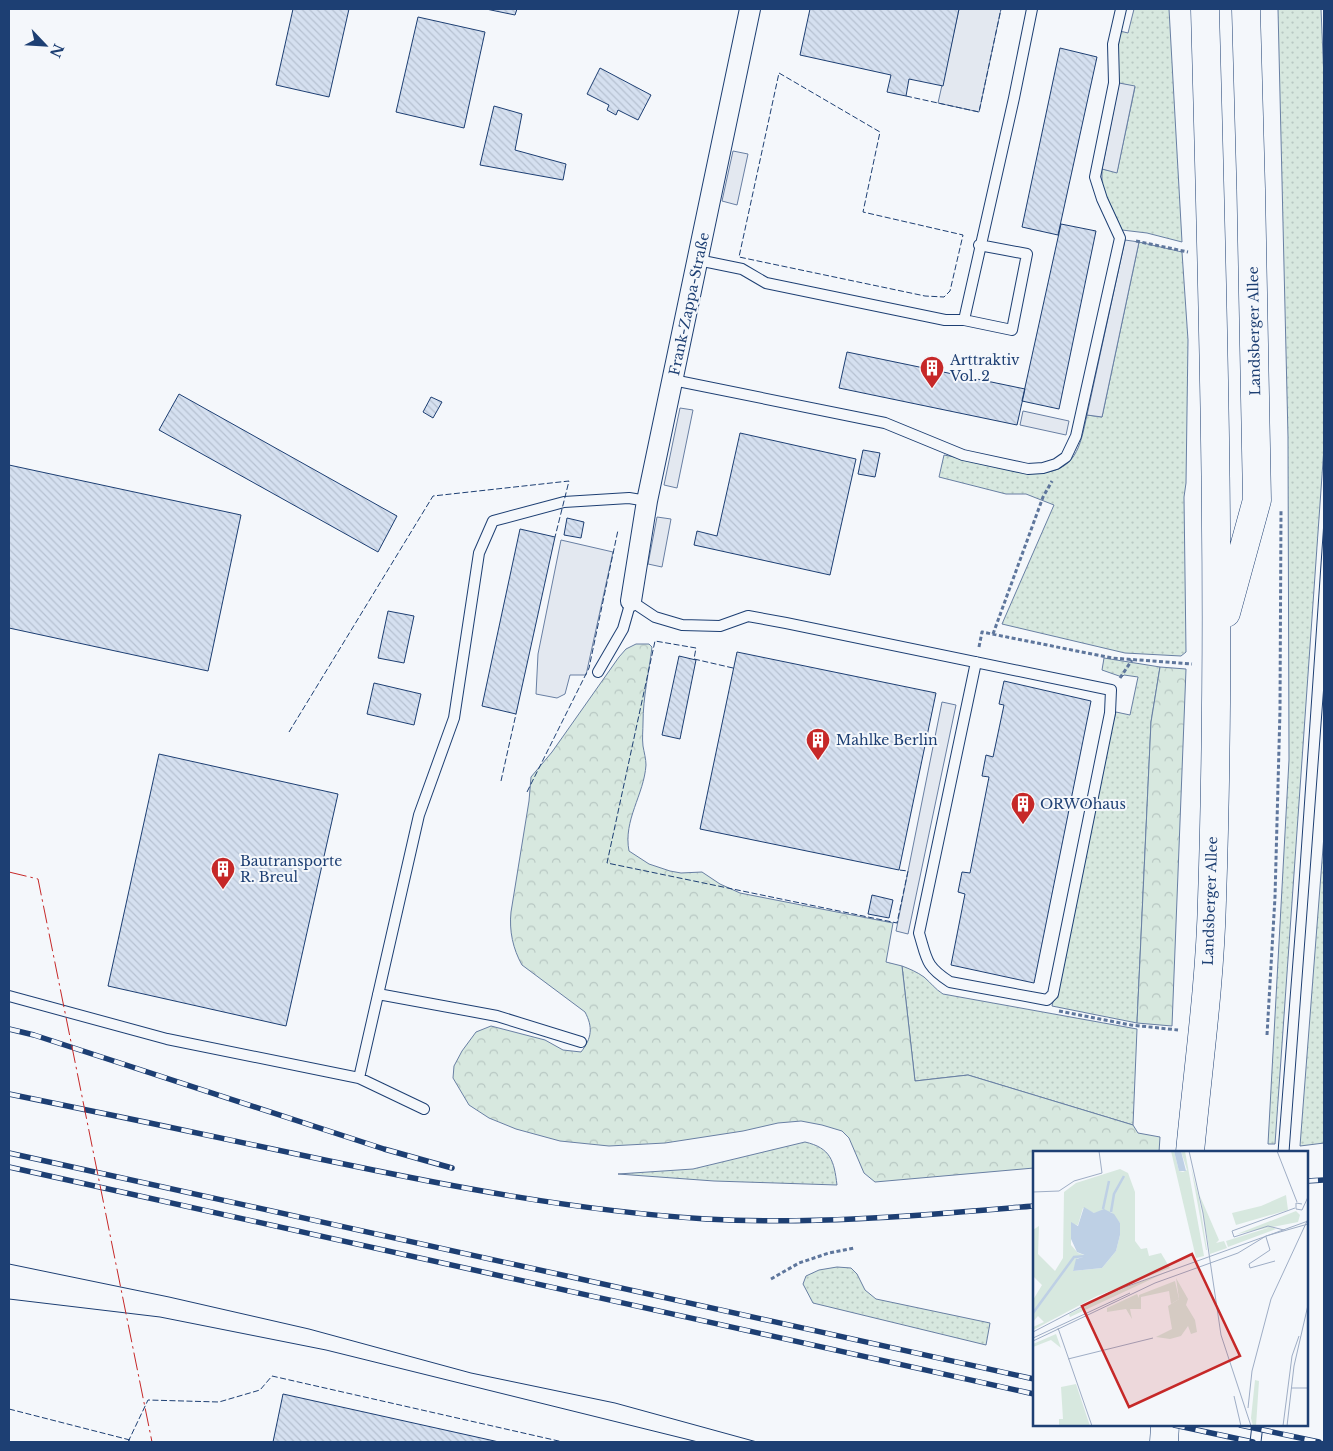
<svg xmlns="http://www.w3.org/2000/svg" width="1333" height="1451" viewBox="0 0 1333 1451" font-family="'Libre Baskerville',serif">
<defs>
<pattern id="grass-dots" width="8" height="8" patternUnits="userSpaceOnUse" patternTransform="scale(1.25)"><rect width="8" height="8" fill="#d7e8df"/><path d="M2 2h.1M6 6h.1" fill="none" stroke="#b8c8c3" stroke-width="1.8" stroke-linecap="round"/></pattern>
<pattern id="forest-crowns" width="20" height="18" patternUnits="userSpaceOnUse" patternTransform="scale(1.25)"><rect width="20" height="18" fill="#d7e8df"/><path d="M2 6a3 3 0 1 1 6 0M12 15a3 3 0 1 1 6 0" fill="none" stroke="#b8c8c3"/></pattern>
<pattern id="building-back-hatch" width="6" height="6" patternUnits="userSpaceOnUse" patternTransform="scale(1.25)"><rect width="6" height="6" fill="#d5e0f0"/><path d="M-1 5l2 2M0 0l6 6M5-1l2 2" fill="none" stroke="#b6c1d1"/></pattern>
</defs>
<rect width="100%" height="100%" fill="#f4f7fb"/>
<path fill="url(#grass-dots)" stroke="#687fa3" d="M1134,9H1169L1182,242L1147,233L1122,230L1102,187V169L1117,172L1135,87L1119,83L1117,59L1120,31L1128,33Z
M1278,9H1321L1324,79V447L1275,1144H1268L1289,760L1288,437Z
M1139,242L1182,252L1188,340L1186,483L1184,497L1186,652L1181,656L1125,653L1002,624L1054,505L1026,494H1006L939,477L944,455L1037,473C1076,472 1080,447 1087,415L1102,417Z
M1104,658L1160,667L1151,722L1137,1023L1052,1006L1111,730L1116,712L1130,715L1138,677L1124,675L1122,677L1102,670Z
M1324,835V1143L1300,1146Z
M902,966C910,969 917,972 924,977C931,983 935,989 943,994L1137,1029L1133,1125L968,1075L915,1081Z
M805,1142C831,1148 834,1161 837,1185L714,1181L618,1174L693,1169Z
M837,1267L851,1268L857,1274L865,1290L876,1299L990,1323L986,1345L813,1303L803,1284L806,1276L819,1270Z"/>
<path fill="url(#forest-crowns)" stroke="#687fa3" d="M636,644H649L652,647C649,672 643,697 643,723C643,730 642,738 643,746C644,752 646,759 646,765C644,795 623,820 629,851L649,864L670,871L681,873L702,872L720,884L740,893L893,923L886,962L902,966L915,1081L968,1075L1133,1125L1138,1133L1160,1137L1159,1152H1034V1168L875,1182L864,1173L849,1138L842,1131L822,1125L801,1121L778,1123L743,1131L665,1143L609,1146L560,1141L516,1129L489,1118L469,1105L453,1078L454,1066L462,1051L476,1032L491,1026L545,1040L563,1050L581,1052C592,1038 593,1027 585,1012L522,965C513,949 509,931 511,912L529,801L531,777L552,752L619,657L626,649Z
M1160,667L1186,669L1172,1026L1137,1023L1151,722Z"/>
<path fill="#e3e8f0" stroke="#687fa3" d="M959,9H1001L979,112L938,103Z
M1119,83L1135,86L1117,173L1102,169Z
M733,151L748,154L737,205L722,201Z
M1125,240L1139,242L1102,417L1087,415Z
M680,408L693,410L677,488L664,485Z
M1023,411L1069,421L1066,435L1020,425Z
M657,517L671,519L662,567L648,564Z
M561,540L613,552L586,675H570L565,694L557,698L536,694L538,654Z
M942,702L956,705L908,934L896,931Z"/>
<path fill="url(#building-back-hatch)" stroke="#1d3f73" d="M293,9H349L329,97L276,85Z
M486,9H517L515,15Z
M810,9H959L943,86L909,79L906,96L887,92L891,75L800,55Z
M418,17L485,32L464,128L396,112Z
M1060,48L1097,57L1058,235L1022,227Z
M600,68L651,95L638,120L618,110L616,115L607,110L609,105L587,94Z
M494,106L522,114L515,150L566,164L563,180L480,165Z
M1061,224L1096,231L1059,409L1022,401Z
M847,352L1025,389L1017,425L839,388Z
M179,394L397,516L378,552L159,430Z
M431,397L442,402L433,418L423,412Z
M740,433L856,459L830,575L694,545L697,531L717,536Z
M863,450L880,453L875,477L858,474Z
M9,465L241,515L208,671L9,628Z
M567,518L584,522L581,538L564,535Z
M520,529L555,537L516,714L482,706Z
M388,611L414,616L404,663L378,658Z
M737,652L936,693L899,870L700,829Z
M679,656L696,660L680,739L662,735Z
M1004,681L1091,701L1034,983L951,965L965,894L958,892L962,872L970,873L989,777L982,776L986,755L993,757L1004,705L999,704Z
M374,683L421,694L414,725L367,714Z
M159,754L338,794L286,1026L108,986Z
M872,895L893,900L889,918L868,914Z
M283,1394L499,1442H273Z"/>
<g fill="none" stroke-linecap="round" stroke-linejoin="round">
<defs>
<path id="service" d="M698,260L742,269L766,283L945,320H964L1012,330L1027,254L979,245
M964,320L1014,98L1032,9
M673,380L885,423L963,455L1028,469L1043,468L1056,464L1066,457L1076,436L1120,238L1102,199L1095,177L1114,83L1113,44L1121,9
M598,672L623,629L631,601L655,617L682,625L720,626L748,616L786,623L1111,690L1110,713L1053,994L1047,1000L950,982C925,966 927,959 919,933L976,662
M378,994L497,1016L581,1042
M9,996L167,1039L359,1078L424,1109
M359,1078L419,815L454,718L479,553L493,521L564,502L629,498L647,501"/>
<path id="minor" d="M631,601L647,501L750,9"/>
<path id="primary" d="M1226,613L1257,500L1251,189L1246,9
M1190,1152C1198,1068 1210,984 1212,900C1222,603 1213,306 1205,9
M1164,1442L1165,1425"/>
</defs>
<use href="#service" stroke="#1d3f73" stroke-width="12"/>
<use href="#minor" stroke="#1d3f73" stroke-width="22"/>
<use href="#primary" stroke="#1d3f73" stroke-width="29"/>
<path stroke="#5e769c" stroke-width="3" stroke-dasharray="4 2.5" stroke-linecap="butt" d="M1136,241L1188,252
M993,634L1043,497L1052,481
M979,647L982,632L1112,658L1192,664
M1120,678L1132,660
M1059,1011L1131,1025L1178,1030
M1267,1035L1275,897L1280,710L1281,511
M771,1279L799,1263L829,1253L854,1248"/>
<use href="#service" stroke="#f4f7fb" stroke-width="10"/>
<use href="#minor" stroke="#f4f7fb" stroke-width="20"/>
<use href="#primary" stroke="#f4f7fb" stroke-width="28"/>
<path stroke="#1d3f73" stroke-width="1" d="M1278,1152L1298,897L1324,521
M1289,1152L1324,684
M9,1264L169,1297L309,1329L471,1373L615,1403L757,1442
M9,1299L160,1317L326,1350L698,1442
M1250,1442L1252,1425
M1261,1442L1263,1425"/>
<defs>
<path id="rail" d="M9,1029L34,1035L384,1149L452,1168
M9,1094C113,1115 216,1137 320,1159C448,1186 576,1211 706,1219C817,1225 924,1215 1034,1206
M9,1153L1034,1379
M9,1167L1034,1394
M1307,1181L1324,1180
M1174,1425L1253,1442
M1240,1425L1319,1442"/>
</defs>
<use href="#rail" stroke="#1d3f73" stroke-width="5.5"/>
<use href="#rail" stroke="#f4f7fb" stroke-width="4" stroke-dasharray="11" stroke-linecap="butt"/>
<path stroke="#1d3f73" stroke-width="1" stroke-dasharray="6 2.5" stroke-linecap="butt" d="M779,73L880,132L863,212L963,235L950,291L944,297L925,296L739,257Z
M906,96L979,112L1001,9
M733,668L694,659L696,648L655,641L607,863L897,923L908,871L899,870
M289,732L433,496L569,481L555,537
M501,781L516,714
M527,792L589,668L618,530
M9,1409L130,1440
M128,1442L148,1400L219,1402L260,1390L272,1376L563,1442"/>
<path stroke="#c62828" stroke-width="1" stroke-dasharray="18 4 2.5 4" stroke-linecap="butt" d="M9,872L38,879L152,1442"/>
</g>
<defs>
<symbol id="building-pin" viewBox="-11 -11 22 30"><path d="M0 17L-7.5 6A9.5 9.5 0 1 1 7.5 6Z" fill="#c62828" stroke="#f4f7fb"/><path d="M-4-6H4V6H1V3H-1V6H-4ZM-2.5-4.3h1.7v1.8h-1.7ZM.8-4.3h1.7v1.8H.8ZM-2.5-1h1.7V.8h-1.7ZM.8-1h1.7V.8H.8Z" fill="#fff"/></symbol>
</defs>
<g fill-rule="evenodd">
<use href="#building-pin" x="918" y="354" width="28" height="38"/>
<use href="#building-pin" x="804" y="726" width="28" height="38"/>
<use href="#building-pin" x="1009" y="790" width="28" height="38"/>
<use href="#building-pin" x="209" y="855" width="28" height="38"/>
</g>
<g text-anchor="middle" stroke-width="4" stroke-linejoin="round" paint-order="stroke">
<g font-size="14" fill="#1d3f73" stroke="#f4f7fb">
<text transform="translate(689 304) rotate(-78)" y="5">Frank-Zappa-Straße</text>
<text transform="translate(1254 331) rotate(-91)" y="5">Landsberger Allee</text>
<text transform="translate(1210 901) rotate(-88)" y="5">Landsberger Allee</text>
</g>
<g font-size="14" fill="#1d3f73" stroke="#f4f7fb" text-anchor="start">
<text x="950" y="365">Arttraktiv<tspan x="950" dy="16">Vol. 2</tspan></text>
<text x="836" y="745">Mahlke Berlin</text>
<text x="1040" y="809">ORWOhaus</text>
<text x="240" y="866">Bautransporte<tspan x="240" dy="16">R. Breul</tspan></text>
</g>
</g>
<g transform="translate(1033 1151)">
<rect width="275" height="275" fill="#f4f7fb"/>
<path d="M158,16L166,47L174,99H173ZM87,18L95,22L102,41V90L108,98L114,97L116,105L128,102L137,117L64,145L0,179V176L11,171L5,165L0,171V149L9,134L0,125V79L6,75L5,103L22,120L30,107L31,41L43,32ZM50,57L61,62L78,61L87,72V84L83,100L69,117L40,120L45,106L54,105L45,102L38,94V73L45,74ZM263,60L267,64L265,71L204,83ZM238,76L243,78L195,96L193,90ZM138,119L37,166L36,163L74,144ZM142,130L146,148L138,153L136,140L108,146V158H97L99,168L93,158L74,161V157L104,143L106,147V144ZM23,183L28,197L18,189L0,196V193ZM222,229L226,230L223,275H220L218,267Z" fill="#d7e8df" fill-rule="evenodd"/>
<path d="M138,0H141L146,20L150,21L154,19L148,0H152L171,105L163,107ZM167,45L186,89L183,92L191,90L194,97L177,103ZM143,127L155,148L153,154L162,169L164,181L158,183L155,175L148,185L137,188L123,186L139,178L135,155L146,148ZM43,233L57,275L26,274V268H30L28,236Z" fill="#d7e8df"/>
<path d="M253,44L255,59L203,74L199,62L228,55Z" fill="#d7e8df"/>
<path d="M141,0H148L153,20H146ZM51,56L61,62L71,58L81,63L87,72V84L83,100L69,117L40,120L43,108L54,105L44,101L38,88V71L45,75Z" fill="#bed0e5"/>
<path fill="none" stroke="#bed0e5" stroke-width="2.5" d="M70,58L76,30M78,61L81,43L91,25M0,162L41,106L54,105"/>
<path fill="none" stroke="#9eadc5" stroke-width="1" d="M156,0L170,62L188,184L218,275M244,0L264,51M0,41L26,40L41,30L69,22L66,0M269,53L263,52V58L269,59L275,46M251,79L235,75L201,86L199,80L262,57M217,117L216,113L237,99L233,86M217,117L242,110M25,177L59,275M0,181L73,143L275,70M0,187L97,142M0,190L122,132L205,102L233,85L275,73M35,208L120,187M258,237H275M201,245L208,275M215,257L219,220L238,148L275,68M250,275L259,205L266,185M254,275L261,215L275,154"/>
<path fill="#c62828" fill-opacity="0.15" stroke="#c62828" stroke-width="2.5" d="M159,103L207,205L96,256L49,155Z"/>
<rect width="275" height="275" fill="none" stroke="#1d3f73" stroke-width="2.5"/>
</g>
<rect width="1333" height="1451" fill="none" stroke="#1d3f73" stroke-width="20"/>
<g transform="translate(45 45) rotate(115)" stroke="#f4f7fb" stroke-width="4" paint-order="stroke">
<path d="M0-4L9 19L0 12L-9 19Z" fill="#1d3f73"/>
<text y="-8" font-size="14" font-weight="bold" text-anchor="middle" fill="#1d3f73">N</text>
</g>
</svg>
